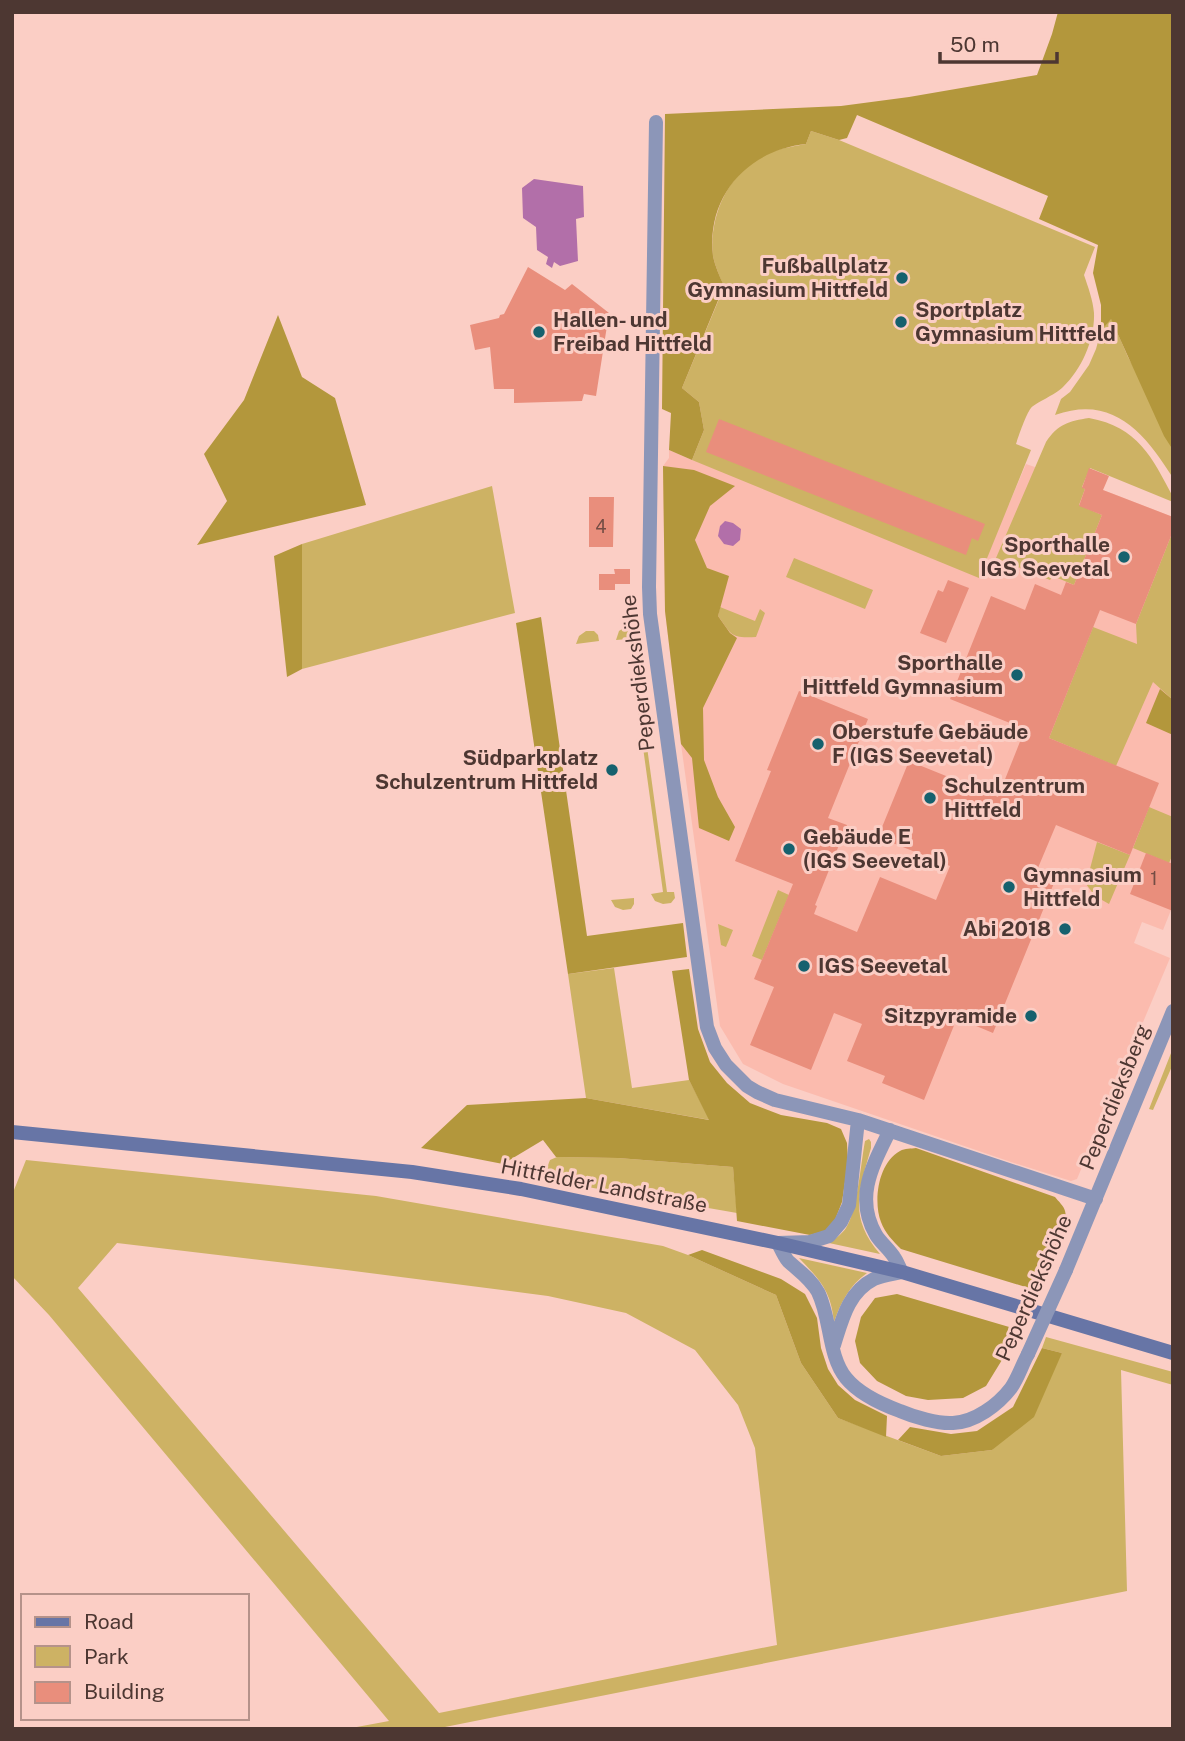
<svg xmlns="http://www.w3.org/2000/svg" width="1185" height="1741" viewBox="0 0 1185 1741" font-family="'Public Sans',sans-serif">
<rect width="100%" height="100%" fill="#fbcec5"/>
<path fill="#fbbbae" d="M669,450L692,460L1009,504L1026,464L1111,493L1173,517V905L1163,930L1142,922L1134,943L1170,958L1077,1179L1071,1181L1011,1162L783,1084L743,1064L720,1026L681,744L665,611L663,466L669,458Z"/>
<path fill="#cdb264" fill-rule="evenodd" d="M811,131L839,140L1095,247L1084,275C1088,287 1093,300 1094,313C1095,339 1082,369 1063,387C1055,395 1035,403 1031,408C1026,414 1019,435 1016,444L1031,450L979,578L692,460L704,430L699,402L682,388L724,287C720,277 715,266 713,256C709,218 726,178 759,158C774,149 790,147 806,144Z
M1111,318L1128,357L1173,440V478C1145,433 1113,394 1055,415L1061,399L1070,392L1089,365L1096,349L1101,331Z
M1089,418C1138,427 1152,457 1173,497V502L1090,468L1082,487L1085,489L1079,505L1102,515L1074,585L1053,576L1050,580L996,558L1046,442C1058,424 1069,421 1089,418Z
M492,486L515,613L302,669V544Z
M1173,531V700L1153,682L1116,766L1049,738L1093,627L1137,644L1136,624Z
M794,558L873,590L865,609L786,577Z
M720,607L755,621L760,609L765,613L756,637C730,638 733,636 718,616Z
M625,627H634L638,631L639,637L632,638L667,892H674L675,898L671,903L663,904L655,901L651,894L663,892L628,639L616,640L619,631Z
M586,631H594L598,635L599,641L576,644L579,636Z
M1149,807L1173,817V854L1169,863L1133,848Z
M1097,842L1130,855L1109,904L1095,896L1086,884Z
M778,890L789,895L762,960L752,956Z
M634,898V904L631,909L623,910L615,907L611,900Z
M718,924L733,930L726,947L721,945Z
M614,968L632,1088L689,1080L710,1120L586,1098L568,974Z
M1173,1048V1064L1153,1110L1149,1109Z
M869,1139L871,1142V1148C859,1191 848,1217 880,1254L829,1243C836,1238 841,1235 846,1228C857,1212 861,1162 865,1141Z
M557,1157L618,1158L733,1167L737,1213L553,1181C547,1174 546,1169 550,1160Z
M26,1160L376,1196L663,1246L688,1255L776,1295L801,1363L838,1418L941,1456L992,1450L1062,1353L1042,1348L1046,1337L1173,1372V1385L1121,1370L1127,1591L445,1727V1729H346L389,1721L49,1315L12,1276V1195ZM117,1243L346,1270L548,1296L626,1313L695,1350L738,1405L755,1448L777,1645L439,1713L78,1288Z
M799,1258L867,1273C849,1286 841,1302 834,1322C831,1291 820,1280 799,1258Z"/>
<path fill="#b3973c" d="M1058,12H1173V450L1164,436L1111,319L1101,331V305L1093,273L1098,245L1039,219L1048,196L857,115L847,138L839,140L811,131L806,144C748,150 706,196 713,256C715,266 720,277 724,286L682,388L699,402L704,430L692,460L669,450L671,413L662,409L665,114L841,106L909,97L1037,75L1052,34Z
M278,315L302,377L335,398L366,505L197,545L227,501L204,454L244,400Z
M663,466L694,470L735,486L710,506L695,540L707,568L729,576L718,616L730,633L737,638L703,708L704,760L718,797L735,827L729,841L699,828L692,758L681,744L665,611Z
M302,544V669L287,677L274,556Z
M541,617L587,936L683,923L687,957L568,974L516,623Z
M1160,689L1173,700V735L1146,723Z
M689,969L698,1029L710,1062L727,1083L750,1103L781,1115L827,1123L841,1129L847,1143L848,1162L842,1202L835,1220L825,1231L810,1235L737,1221L733,1167L618,1158L556,1157L543,1140L503,1164L421,1148L467,1105L586,1098L709,1120L689,1080L672,971Z
M916,1148L1055,1197C1058,1201 1064,1206 1065,1211C1071,1231 1042,1272 1032,1289L901,1249C893,1241 885,1233 881,1222C873,1201 878,1163 900,1151C905,1148 911,1149 916,1148Z
M702,1250L781,1279L805,1294L817,1318L821,1348L828,1369L838,1385L855,1400L887,1416L886,1437L838,1418L801,1363L776,1295L688,1255Z
M897,1294L1016,1329L1005,1355L986,1386L963,1398L928,1400L906,1396L877,1381L860,1363L855,1341L861,1317L875,1298Z
M1042,1348L1062,1353L1034,1417L992,1450L941,1456L898,1440L910,1427L951,1434L977,1431L1013,1407Z"/>
<path fill="#b26fa9" d="M534,179L583,186L584,217L576,219L578,261L560,266L554,262L552,268L546,264L548,257L537,250L536,227L523,218L522,188Z
M725,521L733,523L741,529L740,540L733,546L724,544L718,536L720,526Z"/>
<path fill="#e98e7c" d="M528,267L565,290L572,284L609,313L596,396L584,394L582,401L514,403V389H494L490,347L475,350L470,325L499,318L500,315L504,314Z
M719,419L985,524L978,541L972,538L966,555L706,452Z
M1089,468L1109,476L1103,490L1173,517V531L1136,624L1100,610L1049,738L1159,783L1130,855L1056,825L1035,875L1054,883L993,1033L957,1018L924,1100L882,1083L885,1076L847,1061L862,1024L834,1013L811,1070L750,1045L774,987L754,979L793,884L735,861L771,771L767,770L799,691L868,719L828,818L847,825L815,905L817,906L814,914L857,932L880,877L936,900L950,866L878,837L909,761L998,797L1025,729L950,699L991,596L1025,610L1035,584L1061,595L1066,582L1074,585L1102,515L1079,506L1085,489L1082,488Z
M589,497H614L613,547H589Z
M614,569H630V584H615V590H599V574H615Z
M948,580L969,588L946,643L920,633L938,590L943,592Z
M1146,853L1173,864V911L1130,894Z"/>
<g fill="none" stroke-linecap="round" stroke-linejoin="round">
<path stroke="#8c96b8" stroke-width="14" d="M656,122L649,587L650,614L707,1027L715,1048L726,1065L747,1086L757,1092L775,1100L858,1120L1096,1199
M858,1120L849,1205L841,1222L829,1236L810,1242L778,1243C781,1249 784,1256 788,1261C799,1271 811,1279 818,1292C831,1318 828,1356 846,1378C859,1394 881,1404 900,1411C914,1417 938,1424 953,1423C975,1422 998,1405 1011,1388C1018,1378 1022,1365 1028,1354
M1066,1270L1173,1011
M834,1345C842,1320 848,1292 874,1279C882,1275 893,1274 902,1272C899,1267 897,1261 894,1257C889,1249 881,1243 876,1235C854,1197 873,1165 890,1130"/>
<path stroke="#6775a6" stroke-width="14" d="M12,1132L412,1172L521,1189L778,1243L902,1272L1173,1353"/>
<path stroke="#8c96b8" stroke-width="14" d="M1028,1354L1066,1270"/>
</g>
<g fill="#16616e" stroke="#fbcec5" stroke-width="2.5">
<circle cx="902" cy="278" r="7"/>
<circle cx="901" cy="322" r="7"/>
<circle cx="539" cy="332" r="7"/>
<circle cx="1124" cy="557" r="7"/>
<circle cx="1017" cy="675" r="7"/>
<circle cx="818" cy="744" r="7"/>
<circle cx="612" cy="770" r="7"/>
<circle cx="930" cy="798" r="7"/>
<circle cx="789" cy="849" r="7"/>
<circle cx="1009" cy="887" r="7"/>
<circle cx="1065" cy="929" r="7"/>
<circle cx="804" cy="966" r="7"/>
<circle cx="1031" cy="1016" r="7"/>
</g>
<g text-anchor="middle" stroke-width="6" stroke-linejoin="round" paint-order="stroke">
<g font-size="18" fill="#744d44">
<text x="601" y="533">4</text>
<text x="1154" y="885">1</text>
</g>
<g font-size="21" font-weight="bold" fill="#4d3732" stroke="#fbcec5" text-anchor="start">
<text x="888" y="273" text-anchor="end">Fußballplatz<tspan x="888" dy="24">Gymnasium Hittfeld</tspan></text>
<text x="915" y="317">Sportplatz<tspan x="915" dy="24">Gymnasium Hittfeld</tspan></text>
<text x="553" y="327">Hallen- und<tspan x="553" dy="24">Freibad Hittfeld</tspan></text>
<text x="1110" y="552" text-anchor="end">Sporthalle<tspan x="1110" dy="24">IGS Seevetal</tspan></text>
<text x="1003" y="670" text-anchor="end">Sporthalle<tspan x="1003" dy="24">Hittfeld Gymnasium</tspan></text>
<text x="832" y="739">Oberstufe Gebäude<tspan x="832" dy="24">F (IGS Seevetal)</tspan></text>
<text x="598" y="765" text-anchor="end">Südparkplatz<tspan x="598" dy="24">Schulzentrum Hittfeld</tspan></text>
<text x="944" y="793">Schulzentrum<tspan x="944" dy="24">Hittfeld</tspan></text>
<text x="803" y="844">Gebäude E<tspan x="803" dy="24">(IGS Seevetal)</tspan></text>
<text x="1023" y="882">Gymnasium<tspan x="1023" dy="24">Hittfeld</tspan></text>
<text x="1051" y="936" text-anchor="end">Abi 2018</text>
<text x="818" y="973">IGS Seevetal</text>
<text x="1017" y="1023" text-anchor="end">Sitzpyramide</text>
</g>
<g font-size="21" fill="#4d3732" stroke="#fbcec5">
<text transform="translate(638 673) rotate(-97)" y="7">Peperdiekshöhe</text>
<text transform="translate(1115 1097) rotate(-68)" y="7">Peperdieksberg</text>
<text transform="translate(604 1186) rotate(11)" y="7">Hittfelder Landstraße</text>
<text transform="translate(1034 1288) rotate(-66)" y="7">Peperdiekshöhe</text>
</g>
</g>
<rect width="1185" height="1741" fill="none" stroke="#4d3732" stroke-width="28"/>
<rect x="21" y="1594" width="228" height="126" fill="#fbcec5" stroke="#b5928a" stroke-width="2"/>
<rect x="35" y="1617" width="35" height="10" fill="#6775a6" stroke="#b5928a" stroke-width="2"/>
<text x="84" y="1629" font-size="21" fill="#4d3732">Road</text>
<rect x="35" y="1646" width="35" height="21" fill="#cdb264" stroke="#b5928a" stroke-width="2"/>
<text x="84" y="1664" font-size="21" fill="#4d3732">Park</text>
<rect x="35" y="1682" width="35" height="21" fill="#e98e7c" stroke="#b5928a" stroke-width="2"/>
<text x="84" y="1699" font-size="21" fill="#4d3732">Building</text>
<path d="M940 52v10h117v-10" fill="none" stroke="#4d3732" stroke-width="3.5"/>
<text x="950" y="52" font-size="21" fill="#4d3732" stroke="#fbcec5" stroke-width="5" paint-order="stroke">50 m</text>
</svg>
